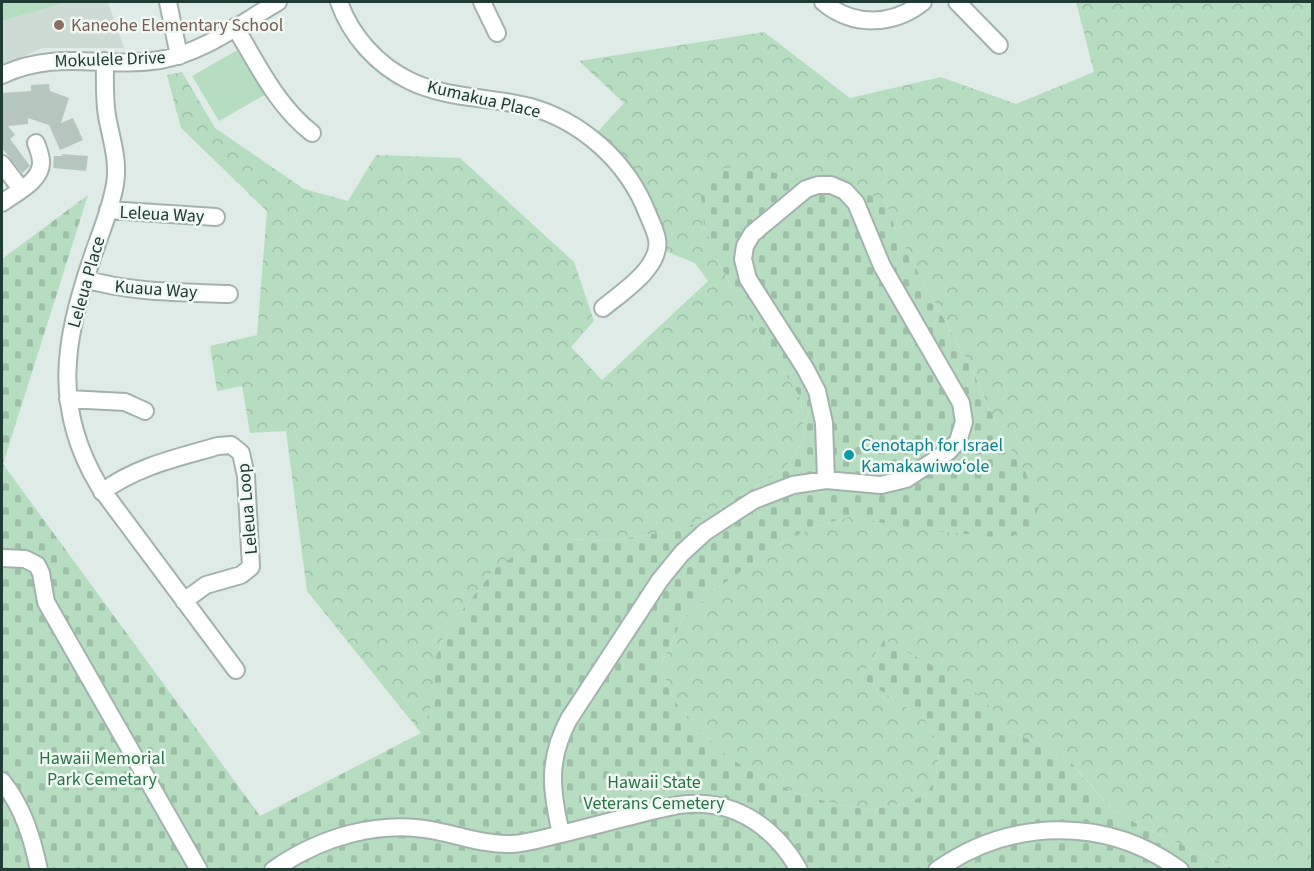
<svg xmlns="http://www.w3.org/2000/svg" width="1314" height="871" viewBox="0 0 1314 871" font-family="'Source Sans 3',sans-serif">
<defs>
<pattern id="forest-crowns" width="20" height="18" patternUnits="userSpaceOnUse" patternTransform="scale(1.5)"><rect width="20" height="18" fill="#b7ddc1"/><path d="M2 6a3 3 0 1 1 6 0M12 15a3 3 0 1 1 6 0" fill="none" stroke="#9dbfa6"/></pattern>
<pattern id="cemetery-stones" width="16" height="16" patternUnits="userSpaceOnUse" patternTransform="scale(1.5)"><rect width="16" height="16" fill="#b7ddc1"/><path d="M2 7V4a2 2 0 0 1 4 0v3zM10 15v-3a2 2 0 0 1 4 0v3z" fill="#9dbfa6"/></pattern>
</defs>
<rect width="100%" height="100%" fill="#dfebe6"/>
<path fill="#cedbd5" d="M2,2H108L124,48H42L2,66Z"/>
<path fill="#b7ddc1" d="M2,2H67L2,21Z
M241,48L268,93L219,121L192,76Z"/>
<path fill="url(#forest-crowns)" d="M1076,2H1312V869H1235L1145,828L1112,810L1078,770L1041,744L1008,731L993,710L884,640L861,678L924,718L940,746L935,781L925,795L906,803L869,810L831,803L794,792L759,776L727,756L700,730L674,701L660,666L683,618L712,592L776,546L811,528L849,517L887,522L1025,471L1004,440L972,370L898,236L885,200L772,172L704,224L718,261L736,295L801,399L805,437L784,470L684,529L607,541L569,539L496,568L447,629L433,665V703L421,733L307,591L286,431L250,433L242,386L217,391L210,346L257,335L267,211L181,128L167,75L182,72L215,128L304,189L348,201L376,155L460,158L574,262L594,321L571,347L602,380L708,281L695,263L655,247L626,169L592,138L624,103L579,61L764,32L850,98L941,77L1016,104L1094,72Z"/>
<path fill="url(#cemetery-stones)" d="M734,167L772,172L809,181L848,188L885,200L898,236L972,370L1004,440L1025,471L1039,506L1029,531L1005,538L926,530L849,517L811,528L776,546L712,592L683,618L660,666L674,701L700,730L727,756L759,776L794,792L831,803L869,810L906,803L925,795L935,781L940,746L924,718L861,678L884,640L966,683L993,710L1008,731L1041,744L1067,758L1112,810L1145,828L1235,869H2V259L88,195L3,464L260,816L421,733L433,703V665L447,629L496,568L529,546L569,539L607,541L684,529L784,470L805,437L801,399L736,295L718,261L704,224L700,186L712,170Z"/>
<path fill="#b5c6bf" d="M49,84L50,91L69,98L61,123L73,118L83,140L60,150L49,125L28,118V124L8,126L15,135L10,139L30,166L22,173L2,148V93L31,91V85Z
M61,154L88,156L86,171L53,168L54,156H63Z"/>
<g fill="none" stroke-linecap="round" stroke-linejoin="round">
<defs>
<path id="minor" d="M168,2L179,56
M339,2C351,36 377,65 410,81C443,97 481,97 517,104C572,114 621,154 644,205C648,216 655,228 657,239C662,267 622,292 603,308
M482,2L497,33
M823,2C853,27 893,26 923,2
M957,2L999,45
M235,27C258,65 277,106 312,133
M105,61C105,79 104,98 107,116C111,138 119,161 115,184C111,209 100,234 92,258C64,341 52,407 99,486L236,670
M2,75C58,49 103,69 160,60C203,53 241,23 278,2
M2,164L21,189
M2,203C15,193 42,181 41,162C41,155 38,149 36,143
M108,210L216,217
M85,279C132,293 180,292 229,294
M68,399L125,402L145,411
M102,492C137,466 177,458 218,446L231,445L241,453L246,476L251,567L241,575L206,585L184,601
M2,558L25,559L37,565L41,573L46,602L199,870
M2,781C23,807 32,837 39,870
M561,834C551,790 547,760 569,719L660,580L682,553L705,532L754,500L793,485L826,480L881,485L906,479L949,451L958,441L964,422L961,403L882,266L856,203L845,191L831,185H818L806,189L752,234L745,246L743,259L748,279L805,368L817,391L824,423L826,480
M273,870C320,837 380,819 436,831C462,836 486,845 512,844C529,843 544,838 561,834C586,828 611,821 636,815C653,811 671,805 689,804C738,801 776,829 799,870
M937,870C1010,818 1107,816 1180,870"/>
</defs>
<use href="#minor" stroke="#a2b3ad" stroke-width="20"/>
<use href="#minor" stroke="#fff" stroke-width="16"/>
</g>
<circle fill="#8d6e63" stroke="#f0f8f4" stroke-width="2" cx="59" cy="25" r="6"/>
<circle fill="#0f9aa8" stroke="#f0f8f4" stroke-width="2" cx="849" cy="455" r="6"/>
<g text-anchor="middle" stroke-width="5" stroke-linejoin="round" paint-order="stroke">
<g font-size="18" fill="#785e54" stroke="#f0f8f4" text-anchor="start">
<text x="71" y="31">Kaneohe Elementary School</text>
</g>
<g font-size="18" fill="#203b34" stroke="#f0f8f4">
<text transform="translate(110 59) rotate(-2)" y="6">Mokulele Drive</text>
<text transform="translate(484 99) rotate(13)" y="6">Kumakua Place</text>
<text transform="translate(162 214) rotate(3)" y="6">Leleua Way</text>
<text transform="translate(86 282) rotate(-74)" y="6">Leleua Place</text>
<text transform="translate(156 289) rotate(4)" y="6">Kuaua Way</text>
<text transform="translate(247 509) rotate(-95)" y="6">Leleua Loop</text>
</g>
<g font-size="18" fill="#0d838f" stroke="#f0f8f4" text-anchor="start">
<text x="861" y="451">Cenotaph for Israel<tspan x="861" dy="21">Kamakawiwoʻole</tspan></text>
</g>
<g font-size="18" fill="#297345" stroke="#f0f8f4">
<text x="102" y="764">Hawaii Memorial<tspan x="102" dy="21">Park Cemetary</tspan></text>
<text x="654" y="788">Hawaii State<tspan x="654" dy="21">Veterans Cemetery</tspan></text>
</g>
</g>
<rect width="1314" height="871" fill="none" stroke="#203b34" stroke-width="6"/>
</svg>
